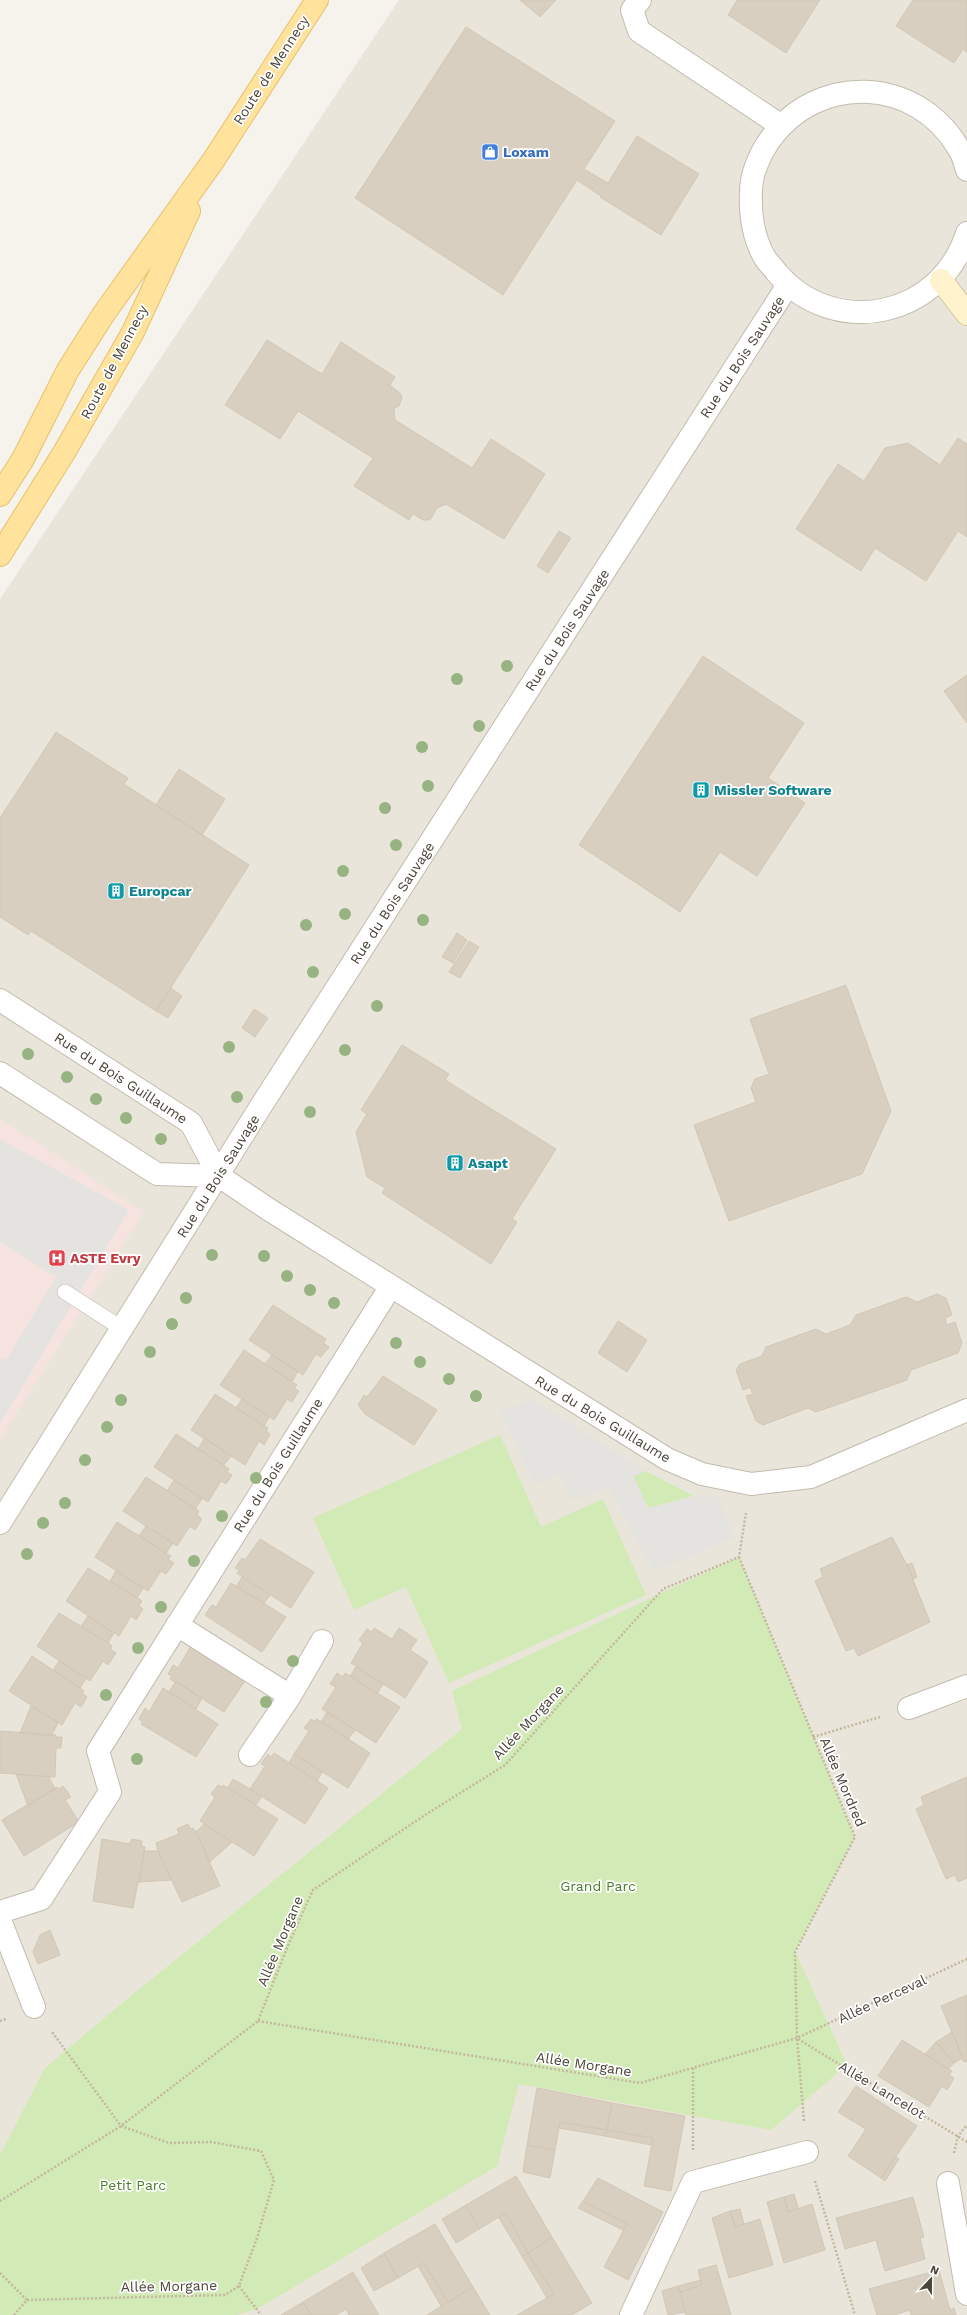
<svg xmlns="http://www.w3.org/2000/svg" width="967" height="2315" viewBox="0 0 967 2315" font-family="'Work Sans',sans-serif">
<rect width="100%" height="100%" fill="#f6f3ec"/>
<path fill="#eae5da" d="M399,0H967V2315H0V599Z"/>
<path fill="#f6e3e0" d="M0,1119L144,1212L0,1439Z"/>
<path fill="#d2eab5" d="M500,1435L541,1527L603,1499L646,1595L449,1683L406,1587L354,1610L313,1518Z
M645,1471L694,1496L648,1508L633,1476Z
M739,1557L855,1837L795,1951L847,2065L771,2130L519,2084L497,2166L259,2308L237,2315H0V2155L45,2068L127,1999L462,1729L452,1691Z"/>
<path fill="#e5e3e0" d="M0,1139L129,1210L0,1424V1358L6,1360L56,1277L0,1242Z
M532,1399L645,1471L633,1477L648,1508L694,1496H717L735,1537L654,1572L608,1487L573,1501L560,1474L534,1484L500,1411Z"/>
<path fill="#d8cfc1" stroke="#d3c7b4" d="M520,0H556L540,17Z
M737,0H820L786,53L728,15Z
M913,0H967V52L963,49L954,63L896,26Z
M466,27L615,121L584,169L608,183L637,136L699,174L661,235L600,197L601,196L577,180L503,295L355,198Z
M267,340L322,374L341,342L395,377L390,385L400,393L402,398L399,406L394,408L395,420L472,468L491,439L545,474L504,539L446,504L437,508L430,520H423L413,514L409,520L354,486L373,458L298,411L280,439L225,405Z
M958,438L967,444V537L958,531L926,581L875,548L861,571L796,529L838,464L864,481L885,448L908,443L940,465Z
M559,531L571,538L548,573L537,566Z
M703,656L804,723L768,778L805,803L757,876L720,852L680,912L579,845Z
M967,675V723L944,691Z
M56,732L128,778L124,784L249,865L156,1011L31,931L28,935L0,917V818Z
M179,769L225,799L202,835L156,805Z
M457,933L467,940L453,963L442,957Z
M469,941L479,947L460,978L449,972Z
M846,985L891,1111L862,1174L729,1221L694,1125L756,1102L751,1088L755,1079L769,1074L750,1019Z
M171,988L182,996L168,1018L156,1011Z
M254,1009L268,1018L255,1037L242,1028Z
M402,1045L449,1074L445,1080L556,1149L512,1219L517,1222L491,1264L382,1193L385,1188L367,1177L356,1132L367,1114L361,1110Z
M937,1294L946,1298L952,1315L945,1318L947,1325L955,1322L962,1343L958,1353L911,1370L907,1380L816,1412L808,1408L763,1425L756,1421L746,1396L753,1394L750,1387L743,1390L736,1370L740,1364L762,1356L766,1347L816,1329L826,1334L850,1325L856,1315L906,1297L917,1302Z
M273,1305L326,1339L323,1343L329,1347L321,1357L316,1354L303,1375L249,1340Z
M618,1321L647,1340L627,1372L598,1353Z
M244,1350L297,1385L294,1388L299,1391L292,1402L287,1399L274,1420L220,1385Z
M272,1355L298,1371L292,1382L265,1364Z
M383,1376L437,1410L414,1445L365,1414L358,1405L364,1395L367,1397Z
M215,1394L268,1428L266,1431L270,1434L264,1445L259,1441L245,1465L191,1430Z
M242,1399L269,1417L264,1426L236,1408Z
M176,1434L229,1469L227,1472L232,1475L226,1484L221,1481L208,1502L154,1467Z
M205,1438L231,1456L224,1465L198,1449Z
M146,1477L199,1511L197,1515L202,1519L195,1530L190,1526L177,1546L123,1511Z
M174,1480L202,1499L195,1509L167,1491Z
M117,1522L171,1556L168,1559L174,1563L166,1574L161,1571L148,1591L95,1557Z
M146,1526L173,1543L166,1553L139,1536Z
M892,1537L907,1565L930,1622L858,1656L854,1648L846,1651L815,1581L823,1577L820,1569Z
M260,1539L314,1572L291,1608L242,1577L237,1573L240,1570L235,1568L242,1558L245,1560Z
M912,1563L917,1577L913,1579L907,1565Z
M88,1568L142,1601L139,1606L143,1609L136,1620L131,1616L119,1636L66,1601Z
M116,1571L143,1588L137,1598L110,1581Z
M242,1577L270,1595L264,1603L236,1587Z
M231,1583L286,1617L262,1652L205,1615L212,1605L216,1607Z
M59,1613L108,1643L112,1646L110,1649L116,1653L108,1665L103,1661L90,1681L37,1646Z
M88,1616L114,1633L108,1643L81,1626Z
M374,1628L392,1639L399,1628L417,1640L410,1650L428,1662L405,1698L351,1663L363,1643L359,1640L367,1629L372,1632Z
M192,1644L247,1678L224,1712L170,1679L172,1676L168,1674L173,1665L178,1668Z
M32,1656L84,1691L82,1693L87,1697L81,1707L75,1703L62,1725L9,1691Z
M59,1661L86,1678L80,1688L53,1670Z
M356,1667L383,1684L377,1694L350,1676Z
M337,1673L343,1677L345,1673L400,1707L376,1743L322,1709L336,1687L330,1684Z
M176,1681L202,1698L196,1709L169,1692Z
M163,1688L218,1724L196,1757L141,1724L143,1722L139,1719L145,1708L149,1712Z
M31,1706L58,1723L51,1736L20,1733Z
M327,1712L355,1730L348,1739L321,1722Z
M311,1719L314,1721L317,1719L370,1753L348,1788L294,1754L309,1731L304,1728Z
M0,1731L56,1735V1737H62L61,1748H56L55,1777L0,1773Z
M274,1753L328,1788L305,1824L250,1789L265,1766L261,1764L268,1754L271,1757Z
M294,1754L322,1772L317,1781L289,1763Z
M16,1774L49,1777L55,1789L28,1806Z
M967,1777V1878L958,1882L955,1875L946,1879L916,1809L924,1805L921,1797Z
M233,1779L262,1796L256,1805L228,1788Z
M218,1785L221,1787L223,1785L278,1819L254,1856L200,1821L215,1797L211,1794Z
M63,1786L71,1797L65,1800L79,1822L24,1856L2,1820L57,1787L58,1789Z
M188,1824L190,1829L193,1828L196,1832L220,1886L182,1902L158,1851L156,1843L179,1834L177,1829Z
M204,1824L232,1842L210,1862L196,1832Z
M102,1839L130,1844L132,1839L142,1841L141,1846L145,1847L133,1908L93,1901Z
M144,1851H158L171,1880L139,1882Z
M50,1930L60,1955L38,1964L33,1952L40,1935Z
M967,1995V2061L964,2062L941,2006Z
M952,2032L963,2058L954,2063L936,2042Z
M902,2040L952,2071L949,2075L954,2078L947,2090L942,2086L929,2107L878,2076Z
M936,2042L954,2063L948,2069L925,2054Z
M856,2086L917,2126L881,2178L848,2156L866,2129L838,2112Z
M537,2088L612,2103L607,2130L560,2122L555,2150L527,2145Z
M612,2103L685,2116L671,2191L644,2186L653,2138L607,2130Z
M560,2122L607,2130L605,2136L559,2128Z
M607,2130L653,2138L651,2145L605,2136Z
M527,2145L555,2150L550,2178L523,2172Z
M896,2157L899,2159L885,2181L881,2178Z
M516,2176L552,2237L528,2253L506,2213L479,2229L466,2205Z
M598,2178L663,2212L628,2280L604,2267L627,2224L583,2201Z
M794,2194L798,2208L788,2212L784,2197Z
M784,2197L788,2212L812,2204L825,2250L784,2263L767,2202Z
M913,2197L924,2237L920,2238L925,2259L885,2271L876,2240L845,2249L836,2218Z
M583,2201L627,2224L623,2230L578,2208Z
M466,2205L479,2229L456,2243L442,2219Z
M740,2209L744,2224L735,2227L730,2211Z
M730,2211L735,2227L760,2219L773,2265L729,2278L712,2218Z
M506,2213L528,2253L522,2256L499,2218Z
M435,2224L473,2287L448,2302L424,2263L398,2278L384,2253Z
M552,2237L592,2303L572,2315H517L554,2294L528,2253Z
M384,2253L398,2278L374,2291L361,2268Z
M528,2253L554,2294L547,2298L522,2256Z
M424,2263L448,2302L441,2306L418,2266Z
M716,2265L731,2315H686L680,2292L702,2285L698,2270Z
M939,2270L950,2310L954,2308L956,2315H911L910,2310L894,2315H877L869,2289Z
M353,2272L379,2315H349L346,2309L336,2315H311L303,2302Z
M701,2280L702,2285L680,2292L678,2286Z
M678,2286L685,2312L668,2315L662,2291Z
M473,2287L490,2315H427L448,2302Z
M303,2302L311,2315H281Z"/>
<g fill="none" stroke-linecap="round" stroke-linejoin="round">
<defs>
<path id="service" d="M65,1292L123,1329"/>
<path id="minor" d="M640,0L632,10L639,31L780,125
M967,170C965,163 963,155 959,149C917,76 817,72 769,141C760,154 751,174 751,191C750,213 753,238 765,258C768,263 774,268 777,273C835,340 941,317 967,233
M0,1000L191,1123L219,1176L268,1209L667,1459L702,1474L751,1484L811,1477L967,1410
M0,1073L157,1174L219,1176
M0,1523L261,1106L788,285
M177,1625L290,1696L322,1641
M909,1708L967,1686
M250,1755L290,1696
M0,1912L41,1899L110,1792L98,1751L391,1286
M0,1920L34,2007
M948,2183L967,2294
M631,2315L693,2182L807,2152"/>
<path id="secondary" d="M941,280L967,314"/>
<path id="primary" d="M0,495L23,459L68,370L103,315L213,161L317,0
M0,555L65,451L133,332L189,211"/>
</defs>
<use href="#service" stroke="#c2bbae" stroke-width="16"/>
<use href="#minor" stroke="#c2bbae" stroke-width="24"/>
<use href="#secondary" stroke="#d6c79b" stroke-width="24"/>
<use href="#primary" stroke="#e6c16a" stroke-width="24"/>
<path stroke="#c4b79f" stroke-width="2.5" stroke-dasharray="2 2" stroke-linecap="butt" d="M739,1557L855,1837L795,1952L797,2038L804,2121
M813,1737L880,1717
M0,2021L6,2019
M258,2021L640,2083L797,2038L967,1959
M798,2039L967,2142
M693,2068V2150
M954,2153L958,2136L967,2125
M815,2181L855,2315
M0,2201L121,2126L258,2021L289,1943L313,1890L422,1817L505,1765L663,1589L739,1557L746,1513
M0,2273L27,2300
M239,2286L261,2315
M14,2315L27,2300L225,2295L239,2286L257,2238L274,2180L261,2151L211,2142L169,2143L121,2126L52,2032"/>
<use href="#service" stroke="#fff" stroke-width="15"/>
<use href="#minor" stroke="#fff" stroke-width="22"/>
<use href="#secondary" stroke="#fff3cd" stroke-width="22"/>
<use href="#primary" stroke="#ffe39c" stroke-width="22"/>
</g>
<g fill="#97b381">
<circle cx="507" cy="666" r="6"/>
<circle cx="457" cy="679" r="6"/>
<circle cx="479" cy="726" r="6"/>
<circle cx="422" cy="747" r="6"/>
<circle cx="428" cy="786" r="6"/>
<circle cx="385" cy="808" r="6"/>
<circle cx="396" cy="845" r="6"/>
<circle cx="343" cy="871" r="6"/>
<circle cx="345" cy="914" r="6"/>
<circle cx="423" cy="920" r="6"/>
<circle cx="306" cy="925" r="6"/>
<circle cx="313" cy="972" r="6"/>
<circle cx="377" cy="1006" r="6"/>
<circle cx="229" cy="1047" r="6"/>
<circle cx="345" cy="1050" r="6"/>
<circle cx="28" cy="1054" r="6"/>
<circle cx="67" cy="1077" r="6"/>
<circle cx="237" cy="1097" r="6"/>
<circle cx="96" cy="1099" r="6"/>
<circle cx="310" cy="1112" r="6"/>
<circle cx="126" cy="1118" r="6"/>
<circle cx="161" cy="1139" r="6"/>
<circle cx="212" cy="1255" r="6"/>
<circle cx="264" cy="1256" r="6"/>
<circle cx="287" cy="1276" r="6"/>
<circle cx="310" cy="1290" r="6"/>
<circle cx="186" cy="1298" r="6"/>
<circle cx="334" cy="1303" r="6"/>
<circle cx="172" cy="1324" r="6"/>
<circle cx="396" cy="1343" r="6"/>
<circle cx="150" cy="1352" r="6"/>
<circle cx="420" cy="1362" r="6"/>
<circle cx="449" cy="1379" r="6"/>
<circle cx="476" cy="1396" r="6"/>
<circle cx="121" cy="1400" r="6"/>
<circle cx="107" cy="1427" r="6"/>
<circle cx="85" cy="1460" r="6"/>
<circle cx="256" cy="1478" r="6"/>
<circle cx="65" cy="1503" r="6"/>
<circle cx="222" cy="1516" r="6"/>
<circle cx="43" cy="1523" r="6"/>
<circle cx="27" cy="1554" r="6"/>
<circle cx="194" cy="1561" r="6"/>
<circle cx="161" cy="1607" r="6"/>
<circle cx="138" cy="1648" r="6"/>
<circle cx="293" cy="1661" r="6"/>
<circle cx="106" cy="1695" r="6"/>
<circle cx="266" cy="1702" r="6"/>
<circle cx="137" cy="1759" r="6"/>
</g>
<defs>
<symbol id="shop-square" viewBox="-11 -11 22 22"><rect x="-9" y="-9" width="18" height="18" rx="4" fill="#3f7fe0" stroke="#fff"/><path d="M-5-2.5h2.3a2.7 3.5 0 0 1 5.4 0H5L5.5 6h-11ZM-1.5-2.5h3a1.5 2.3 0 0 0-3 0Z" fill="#fff"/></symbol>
<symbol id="building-square" viewBox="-11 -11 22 22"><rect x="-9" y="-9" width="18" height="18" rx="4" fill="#0f9aa8" stroke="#fff"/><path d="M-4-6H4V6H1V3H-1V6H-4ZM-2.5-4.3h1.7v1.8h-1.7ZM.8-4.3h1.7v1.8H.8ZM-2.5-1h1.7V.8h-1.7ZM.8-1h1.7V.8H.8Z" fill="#fff"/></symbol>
<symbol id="hospital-square" viewBox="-11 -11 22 22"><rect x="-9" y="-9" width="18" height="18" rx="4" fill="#e0444e" stroke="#fff"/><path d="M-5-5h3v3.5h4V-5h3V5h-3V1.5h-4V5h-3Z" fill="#fff"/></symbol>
</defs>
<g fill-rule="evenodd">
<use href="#shop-square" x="480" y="142" width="20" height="20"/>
<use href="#building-square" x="691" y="780" width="20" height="20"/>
<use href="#building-square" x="106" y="881" width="20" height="20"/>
<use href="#building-square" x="445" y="1153" width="20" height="20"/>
<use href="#hospital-square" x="47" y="1248" width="20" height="20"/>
</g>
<g text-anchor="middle" stroke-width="3.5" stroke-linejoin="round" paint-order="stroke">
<g font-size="14" fill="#4b4439" stroke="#fff">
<text transform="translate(271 70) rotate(-57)" y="5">Route de Mennecy</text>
<text transform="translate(742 357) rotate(-57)" y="5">Rue du Bois Sauvage</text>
<text transform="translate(114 362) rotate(-62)" y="5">Route de Mennecy</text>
<text transform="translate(567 630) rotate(-57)" y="5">Rue du Bois Sauvage</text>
<text transform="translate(392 903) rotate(-57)" y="5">Rue du Bois Sauvage</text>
<text transform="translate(121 1078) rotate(33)" y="5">Rue du Bois Guillaume</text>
<text transform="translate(218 1176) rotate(-58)" y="5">Rue du Bois Sauvage</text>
<text transform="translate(603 1419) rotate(31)" y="5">Rue du Bois Guillaume</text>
<text transform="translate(278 1465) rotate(-58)" y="5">Rue du Bois Guillaume</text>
<text transform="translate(528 1722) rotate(-47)" y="5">Allée Morgane</text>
<text transform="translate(843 1782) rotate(67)" y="5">Allée Mordred</text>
<text transform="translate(280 1941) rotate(-67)" y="5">Allée Morgane</text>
<text transform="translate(882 1999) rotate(-25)" y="5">Allée Perceval</text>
<text transform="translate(584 2064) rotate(9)" y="5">Allée Morgane</text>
<text transform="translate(882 2090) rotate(31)" y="5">Allée Lancelot</text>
<text transform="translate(169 2286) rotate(-1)" y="5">Allée Morgane</text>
</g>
<g font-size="14" font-weight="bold" fill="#366cbe" stroke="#fff" text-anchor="start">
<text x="503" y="157">Loxam</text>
</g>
<g font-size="14" font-weight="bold" fill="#0d838f" stroke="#fff" text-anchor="start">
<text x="714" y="795">Missler Software</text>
<text x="129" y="896">Europcar</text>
<text x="468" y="1168">Asapt</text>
</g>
<g font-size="14" font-weight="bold" fill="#be3a42" stroke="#fff" text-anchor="start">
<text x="70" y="1263">ASTE Evry</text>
</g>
<g font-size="14" fill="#4a7f2a" stroke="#fff">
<text x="598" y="1891">Grand Parc</text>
<text x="133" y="2190">Petit Parc</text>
</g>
</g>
<g transform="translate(931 2279) rotate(22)" stroke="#ffffff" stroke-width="3" paint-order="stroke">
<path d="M0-3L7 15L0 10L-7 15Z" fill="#4b4439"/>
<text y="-6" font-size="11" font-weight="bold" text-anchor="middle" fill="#4b4439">N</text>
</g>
</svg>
